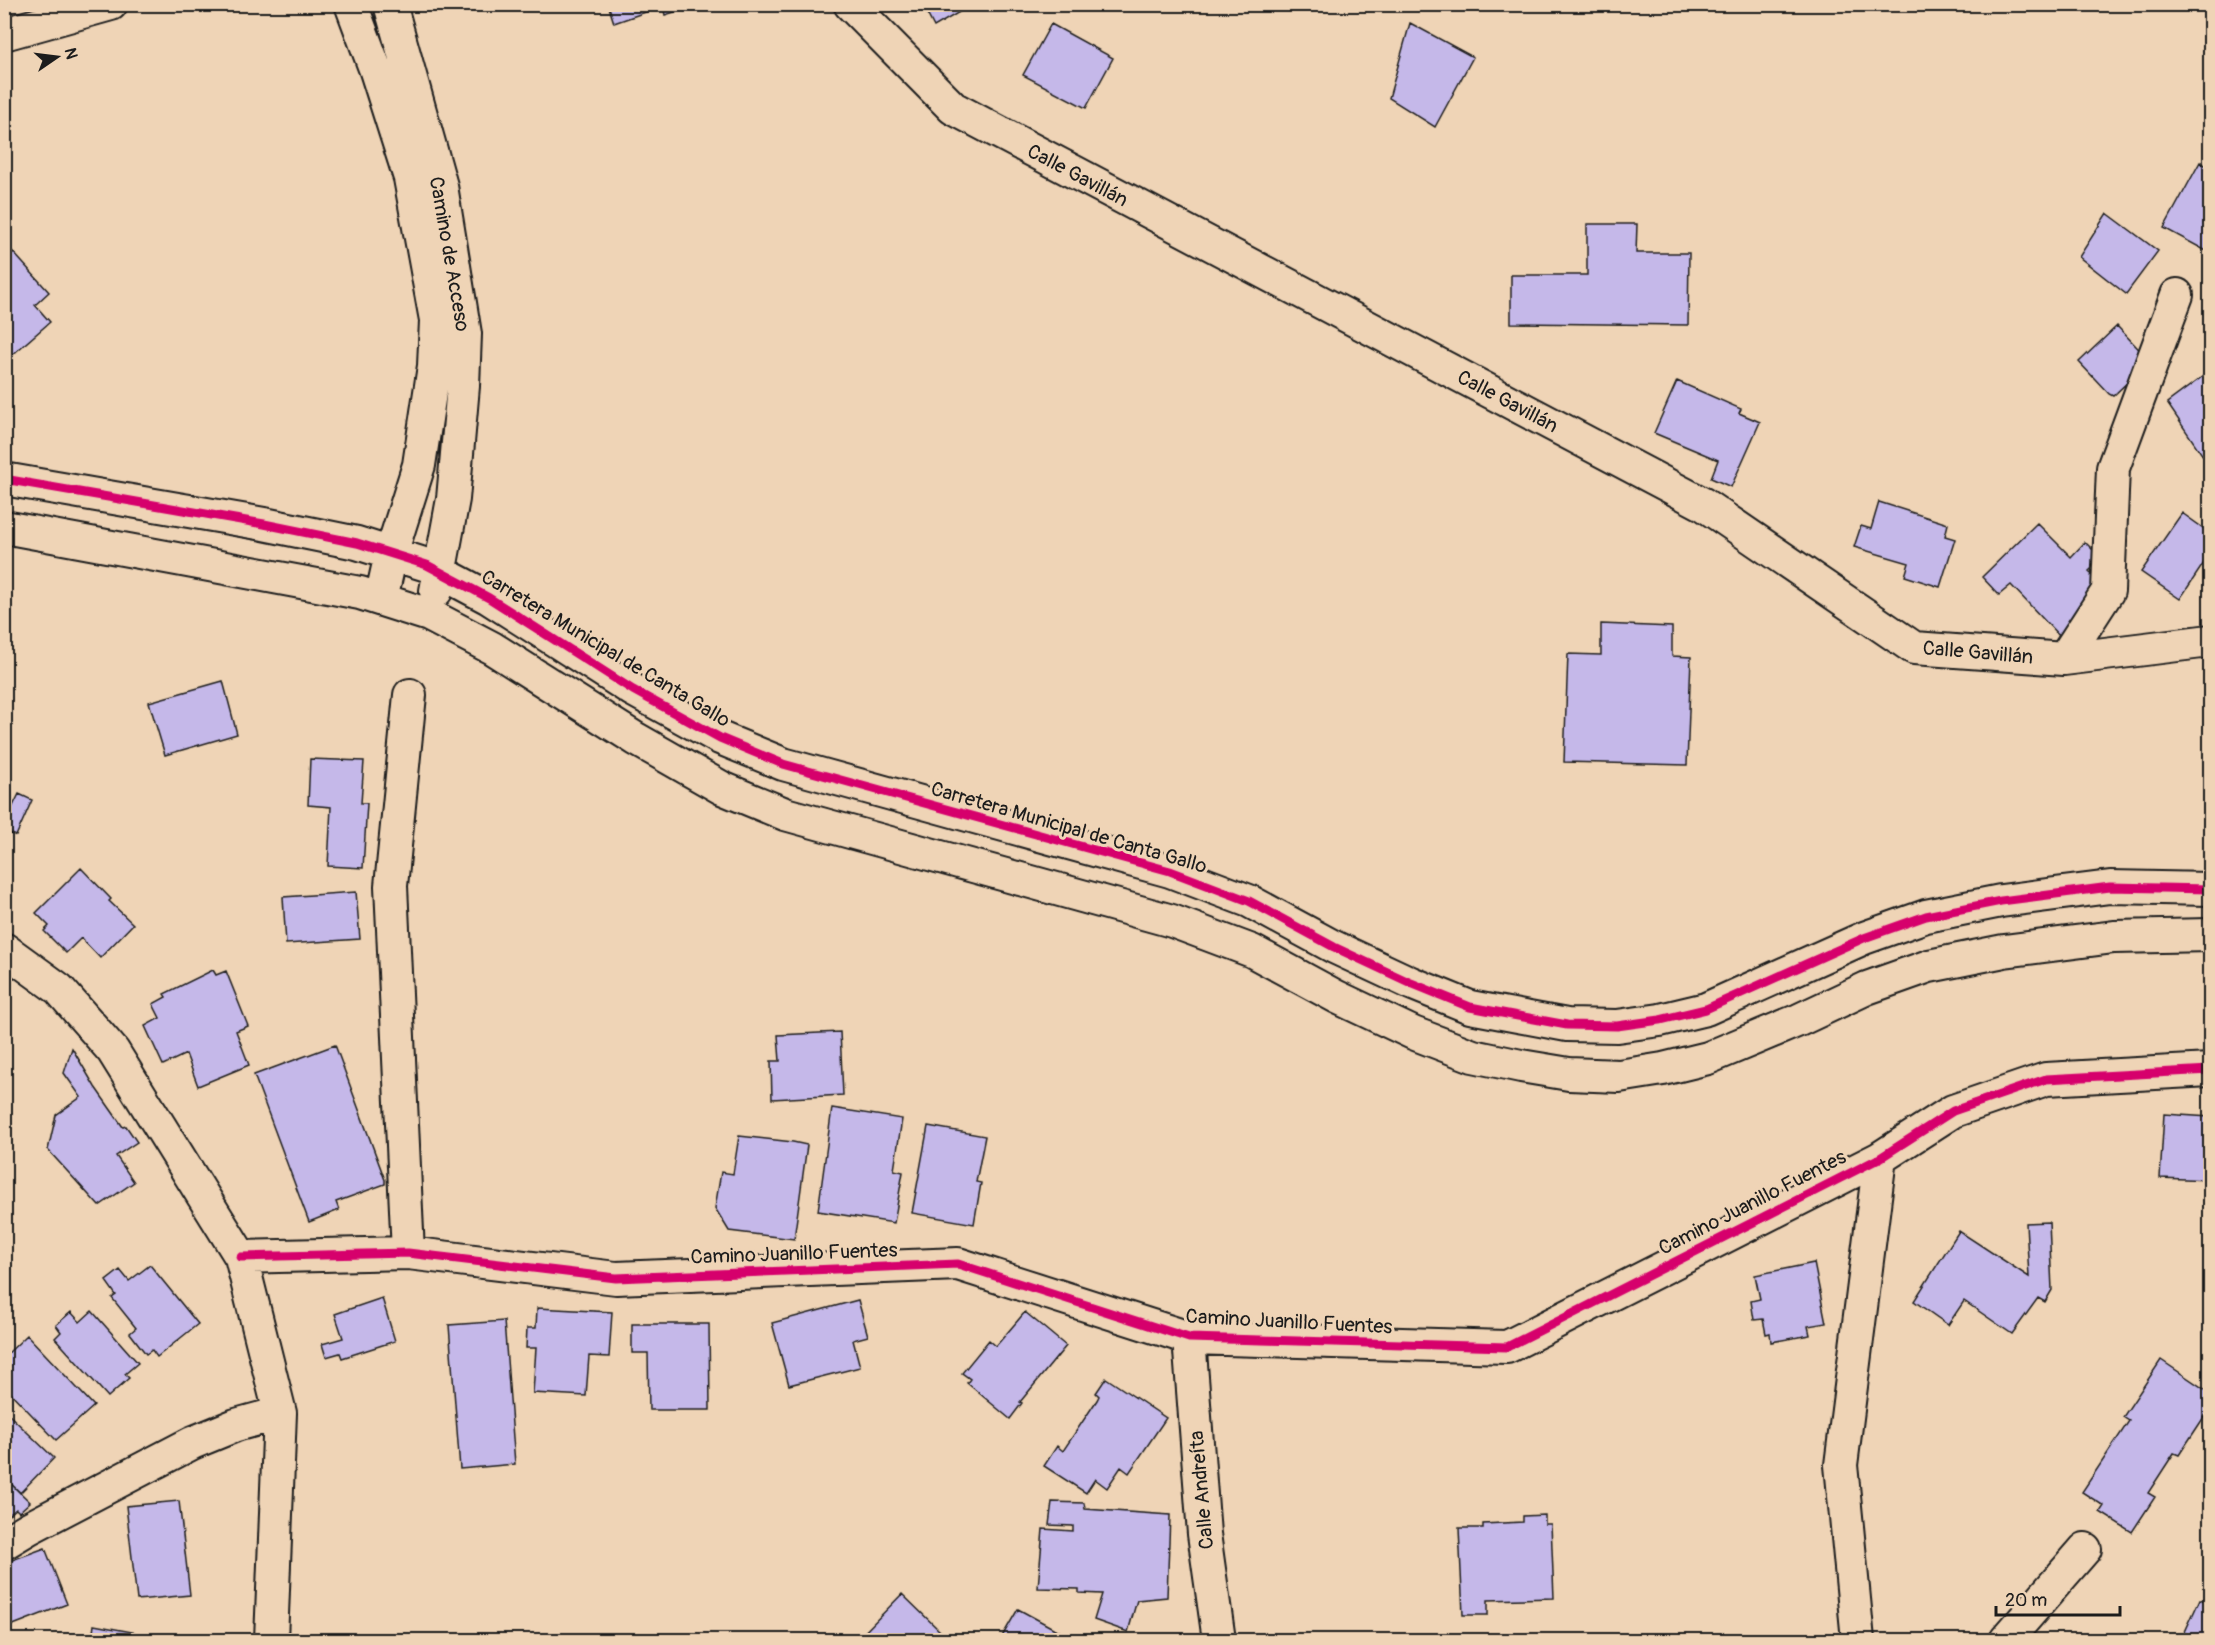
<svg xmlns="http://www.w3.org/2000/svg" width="2215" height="1645" viewBox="0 0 2215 1645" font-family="Pangolin,sans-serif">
<rect width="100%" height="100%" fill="#efd4b6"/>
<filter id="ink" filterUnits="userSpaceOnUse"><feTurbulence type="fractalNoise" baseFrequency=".0167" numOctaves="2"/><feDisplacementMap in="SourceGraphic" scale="12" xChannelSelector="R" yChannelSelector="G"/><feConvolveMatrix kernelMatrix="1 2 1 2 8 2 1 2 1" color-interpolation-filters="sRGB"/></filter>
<g filter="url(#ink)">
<path fill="#c5b8e9" stroke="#1c1c1c" stroke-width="1.5" d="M608,4H689L690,7L665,15L663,6L614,23Z
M922,4H973L934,27Z
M1410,23L1473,57L1435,127L1389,98Z
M1051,24L1113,58L1086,108L1023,75Z
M2200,162L2210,168V253L2164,228Z
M2107,213L2158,251L2126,294L2079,257Z
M1587,224H1637L1636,253H1689L1688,325L1511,323V275H1587Z
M12,251L49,292L35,305L50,322L4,362V258Z
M2117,326L2150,361L2113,396L2109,394L2079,362Z
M2210,371V450L2203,456L2167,403Z
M1677,381L1741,409L1739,413L1760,422L1731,487L1711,478L1718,460L1654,433Z
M1879,502L1948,524L1945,536L1955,539L1940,587L1905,576L1909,563L1854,547L1861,526L1871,529Z
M2182,513L2210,533V554L2180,599L2141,572Z
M2037,523L2071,557L2085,542L2102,559L2089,571L2104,586L2080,605L2087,613L2062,639L2011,585L1999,595L1982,577Z
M1601,624L1672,627V656L1691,657L1687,765L1564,762L1568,654L1601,655Z
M223,681L237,734L165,755L149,702Z
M310,759L364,761L361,803H367L363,868L328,866L331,807L308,805Z
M19,794L32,800L16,836L10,833L7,840L4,839V804L12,808Z
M81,868L111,899L109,901L133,924L100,958L81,938L66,953L44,931L49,926L36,913Z
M356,892L360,939L286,944L283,897Z
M213,970L216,975L226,971L248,1026L236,1031L249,1065L198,1086L186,1054L163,1065L145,1026L160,1018L153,1004L166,997L164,994Z
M840,1032L843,1095L772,1099L771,1061H780L778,1035Z
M335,1045L385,1180V1184L336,1202L339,1210L309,1222L254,1075Z
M72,1048L95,1087L123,1127L126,1126L137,1142L116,1156L134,1182L99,1206L48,1150L56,1115L81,1097L64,1073Z
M832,1108L902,1119L894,1170L903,1172L894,1223L818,1211Z
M2164,1114L2210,1117V1180L2160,1178Z
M928,1126L985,1136L976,1182L981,1183L974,1224L912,1213Z
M739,1136L793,1142L807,1145L794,1239L729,1231L715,1208L721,1172L733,1174Z
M2049,1222L2052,1290L2045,1302L2038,1298L2012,1334L1964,1301L1948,1325L1914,1301L1959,1231L2029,1277L2026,1223Z
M1814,1263L1826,1323L1808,1326L1810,1335L1771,1342L1770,1333L1766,1334L1763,1319L1754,1320L1751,1301L1760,1299L1755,1275Z
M150,1265L198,1324L157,1357L152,1350L146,1354L130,1333L136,1328L112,1298L116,1295L106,1281L120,1270L129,1281Z
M382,1298L395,1341L342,1358L340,1353L326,1357L322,1344L343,1338L335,1314Z
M858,1300L868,1336L853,1340L860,1367L789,1385L772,1323Z
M537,1308L612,1312L609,1357L589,1356L586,1396L533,1393L536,1348H526L527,1328H536Z
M92,1311L138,1363L125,1374L129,1378L108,1397L55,1338L61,1332L56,1325L71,1312L80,1322Z
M1025,1312L1066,1346L1020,1402L1022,1403L1010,1419L967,1383L970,1379L962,1373L989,1340L996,1346Z
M504,1321L515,1464L460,1469L449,1325Z
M632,1324H709L710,1410H649L648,1353H632Z
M27,1335L94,1406L56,1440L4,1386V1357Z
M2161,1360L2210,1393V1408L2179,1455L2174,1453L2148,1493L2155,1497L2132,1532L2100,1512L2104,1506L2082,1492L2129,1421L2123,1417Z
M1106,1378L1166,1418L1129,1473L1121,1467L1107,1488L1095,1479L1086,1493L1044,1466L1057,1446L1063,1451L1097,1400L1099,1396L1096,1393Z
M4,1410L54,1458L20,1493L4,1477Z
M4,1477L30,1502L19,1512L16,1509L4,1519Z
M179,1501L190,1595L137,1600L126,1506Z
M1052,1502L1084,1503L1085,1509L1170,1515L1167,1597L1137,1600L1128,1632L1094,1620L1102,1594L1079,1593V1589L1038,1588L1043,1529L1073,1531V1526L1049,1525Z
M1545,1515V1524H1551L1554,1598L1488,1600V1615H1463L1459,1528H1483V1524L1523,1522V1516Z
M45,1548L67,1604L8,1627L4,1619V1563Z
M902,1594L943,1634L937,1640H857Z
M2200,1599L2210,1603V1640H2174L2177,1634L2183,1636Z
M1018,1609L1075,1640H1000Z
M94,1625L154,1636L153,1640H92Z"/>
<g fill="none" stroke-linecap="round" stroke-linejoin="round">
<defs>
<path id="minor" d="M351,4L376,71L410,178L436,320L434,366L419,465L391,554L381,599
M390,4L441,186L465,334L463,386L453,499L436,591
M850,4L953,108L1703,504L1914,648L2064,659L2210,641
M4,34L111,4
M4,479L264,524L357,543L427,565L489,598L633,690L720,738L783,764L1170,871L1249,901L1334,947L1411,983L1470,1007L1518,1016L1567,1025L1617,1026L1660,1020L1706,1009L1864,938L1926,916L2001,901L2110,887L2210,889
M4,527L360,593L429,615L492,648L636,739L722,788L785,814L1172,921L1252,951L1337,997L1413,1033L1473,1056L1521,1066L1569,1074L1619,1076L1663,1069L1708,1058L1799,1020L1867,988L1929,966L2004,951L2114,937L2210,935
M2064,659L2108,591L2113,468L2177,295
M4,949L59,989L113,1051L241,1257L280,1413L271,1640
M408,1253L391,886L410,695
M241,1257L408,1253L616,1278L958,1264L1189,1338L1507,1347L1880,1158L1953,1111L2046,1079L2210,1070
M1189,1338L1204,1534L1219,1640
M4,1543L29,1528L192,1443L236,1425L280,1413
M1858,1640L1841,1465L1880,1158
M2006,1640L2085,1549"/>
</defs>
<use href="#minor" stroke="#1c1c1c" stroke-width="36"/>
<use href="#minor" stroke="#efd4b6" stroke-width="32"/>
<defs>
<path id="cycleway" d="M4,479L264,524L357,543L427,565L489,598L633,690L720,738L783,764L1170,871L1249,901L1334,947L1411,983L1470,1007L1518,1016L1567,1025L1617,1026L1660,1020L1706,1009L1864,938L1926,916L2001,901L2110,887L2210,889
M241,1257L408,1253L616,1278L958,1264L1189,1338L1507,1347L1880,1158L1953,1111L2046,1079L2210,1070"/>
</defs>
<use href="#cycleway" stroke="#efd4b6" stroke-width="13"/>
<use href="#cycleway" stroke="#d6006c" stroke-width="9"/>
</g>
</g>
<g text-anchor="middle" stroke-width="6" stroke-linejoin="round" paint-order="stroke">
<g font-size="20" fill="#1c1c1c" stroke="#efd4b6">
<text transform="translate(1078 175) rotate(28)" y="7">Calle Gavillán</text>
<text transform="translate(450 254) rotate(80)" y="7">Camino de Acceso</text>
<text transform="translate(1508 401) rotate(28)" y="7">Calle Gavillán</text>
<text transform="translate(606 648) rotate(31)" y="7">Carretera Municipal de Canta Gallo</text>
<text transform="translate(1978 652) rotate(5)" y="7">Calle Gavillán</text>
<text transform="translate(1069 827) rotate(16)" y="7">Carretera Municipal de Canta Gallo</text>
<text transform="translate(1752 1202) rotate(-27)" y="7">Camino Juanillo Fuentes</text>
<text transform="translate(794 1253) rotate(-2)" y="7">Camino Juanillo Fuentes</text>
<text transform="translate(1289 1321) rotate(3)" y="7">Camino Juanillo Fuentes</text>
<text transform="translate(1201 1490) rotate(-95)" y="7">Calle Andreíta</text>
</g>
</g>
<rect width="2215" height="1645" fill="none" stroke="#efd4b6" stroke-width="24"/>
<rect x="12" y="12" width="2191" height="1621" fill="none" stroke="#1c1c1c" stroke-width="2" filter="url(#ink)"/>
<g transform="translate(57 57) rotate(76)" stroke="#efd4b6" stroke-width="4.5" paint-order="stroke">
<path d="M0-4.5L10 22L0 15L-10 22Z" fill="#1c1c1c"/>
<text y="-9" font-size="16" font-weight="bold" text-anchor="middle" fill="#1c1c1c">N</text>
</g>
<path d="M1996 1606v9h124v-9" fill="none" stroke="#1c1c1c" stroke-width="3"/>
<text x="2005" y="1606" font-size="18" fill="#1c1c1c" stroke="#efd4b6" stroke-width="4.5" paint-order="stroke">20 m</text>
</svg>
